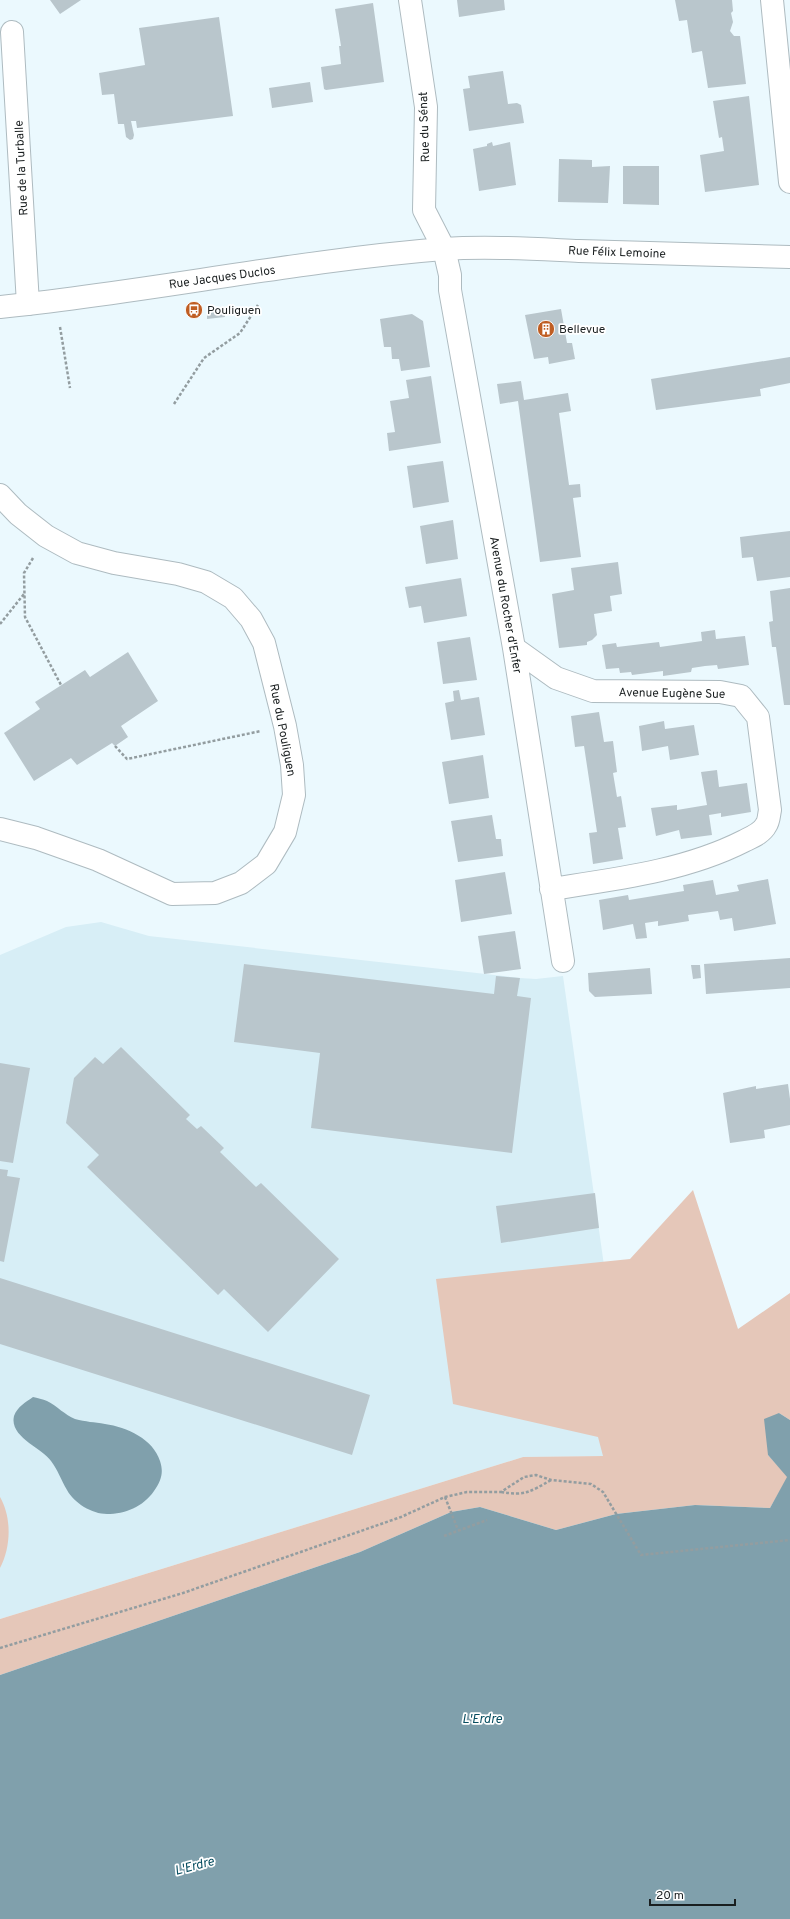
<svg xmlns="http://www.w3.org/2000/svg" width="790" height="1919" viewBox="0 0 790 1919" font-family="Overpass,sans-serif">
<rect width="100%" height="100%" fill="#ebf9fe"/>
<path fill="#d7eef6" d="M101,922L149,936L520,978L536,979L563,976L631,1456L523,1457L0,1619V955L66,927Z"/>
<path fill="#e5c7b9" d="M693,1190L738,1329L790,1293V1420L779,1413L768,1455L788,1477L770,1508L695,1505L616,1514L556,1530L480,1507L451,1512L360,1552L0,1675V1619L523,1457L603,1456L598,1437L453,1404L436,1279L630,1259Z
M0,1497C12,1518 11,1547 0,1568Z"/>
<path fill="#80a0ac" d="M33,1397C37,1398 43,1399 47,1401C57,1406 65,1415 75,1419C86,1422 94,1422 105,1424C127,1427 153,1439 160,1461C164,1473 161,1481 154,1491C143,1507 125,1514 107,1514C92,1514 74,1503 67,1490C61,1480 58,1470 51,1461C42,1448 9,1437 14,1416C17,1407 26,1402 33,1397Z
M779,1413L790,1420V1919H0V1675L360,1552L451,1512L480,1507L556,1530L616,1514L695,1505L770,1508L787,1477L768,1455L764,1419Z"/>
<path fill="#b9c6cc" d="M50,0H81L60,14Z
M457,0H504L505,10L459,17Z
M675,0H732L733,11L731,13L733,22L730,31L734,36H740L746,84L708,88L702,51L692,53L687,20L679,21Z
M373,3L384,82L326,90L324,89L321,67L341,64L339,46H341L335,9Z
M219,17L233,116L137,128L136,121H131L134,135L133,139L130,140L126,137L124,124H118L114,94L102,95L99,73L145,65L139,28Z
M503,71L508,104L517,103L521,105L524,123L469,131L463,89L470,88L468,76Z
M310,82L313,102L272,108L269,88Z
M749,96L759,185L705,192L700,155L724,151L722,137L719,138L713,101Z
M492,142L493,146L510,142L516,185L479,191L473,149L487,146V144Z
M559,159L592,160V167L610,166L608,203L558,202Z
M623,166H659V205L623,204Z
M561,309L567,343H572L575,359L549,364L548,357L534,359L525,315Z
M224,310L225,317L207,319V312Z
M412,314L423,321L430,367L401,371L399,359H392L391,347H384L380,319Z
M790,357V383L760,389L761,396L656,410L651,379Z
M431,376L441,443L389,451L387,433L395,432L390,401L409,398L406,380Z
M521,381L524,400L568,393L571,411L559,413L569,485L580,484L581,497L573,498L581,557L540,562L518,401L500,404L497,384Z
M443,461L449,502L413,508L407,466Z
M453,520L458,559L426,564L420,526Z
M790,531V577L757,581L753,557L742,558L740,537Z
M618,562L622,594L610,596L612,611L594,614L597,635L592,640L587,642V645L559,648L552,594L574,590L571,568Z
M461,578L467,616L424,623L421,606L409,608L405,587Z
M790,588V705H784L776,647H772L769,622L773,621L770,591Z
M715,630L716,639L745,636L749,665L718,669L717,665L705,666L692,668L691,672L663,676V671L632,675L631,672L620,673L619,668L606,669L602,645L616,643L617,647L659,642L660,647L702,641L701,632Z
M470,637L477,680L443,684L437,642Z
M128,652L158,701L121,726L128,737L115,746L112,743L77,765L71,758L34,781L4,733L40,709L35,702L85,670L90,677Z
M459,690L461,700L479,697L485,735L451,740L445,703L454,701L453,691Z
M599,712L604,742L613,741L617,772L613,773L617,797L621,796L626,827L618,828L623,859L593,864L589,833L597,832L584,746L575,747L571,716Z
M664,721L665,729L694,725L699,755L670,760L668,746L642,751L639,726Z
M483,755L489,798L449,804L442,762Z
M717,770L719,787L747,783L751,812L721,817V813L709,815L712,835L681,839L679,830L656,836L651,808L677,805V810L707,805L701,772Z
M492,815L496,839H501L503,856L458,862L451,821Z
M505,872L512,914L461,922L455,880Z
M768,879L776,924L734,931L732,918L720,920L718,911L688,915L689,921L658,926V921L645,923L647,938L636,939L633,924L603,930L599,900L628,895L629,900L684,891L683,885L713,880L716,895L739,891L737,885Z
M515,931L521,969L484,974L478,936Z
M790,958V988L706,994L704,964Z
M244,964L494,994L496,976L520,978L517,996L531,998L512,1153L311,1128L320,1053L234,1042Z
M691,965H700L701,978L693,979Z
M650,968L652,994L595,997L589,991L588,973Z
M121,1047L190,1115L186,1119L197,1129L201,1126L224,1148L220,1152L256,1187L261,1183L339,1259L268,1332L224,1289L218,1295L87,1167L99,1155L66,1123L74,1078L95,1057L103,1064Z
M0,1063L30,1068L13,1163L0,1161Z
M788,1084L790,1099V1125L764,1130L765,1138L730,1143L723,1093L756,1086V1089Z
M0,1169L8,1170L7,1176L20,1178L4,1262L0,1261Z
M595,1193L599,1228L501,1243L496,1206Z
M0,1278L370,1395L352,1455L0,1344Z"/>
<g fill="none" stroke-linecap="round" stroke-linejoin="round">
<defs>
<path id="minor" d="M410,0L426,107L424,210L444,249L450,275V290L514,648L563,961
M772,0L790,182
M12,32L28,304
M0,495L18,514L46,536L77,553L114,563L178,574L206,582L233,598L251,619L264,643L285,726L292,765L294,795L285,832L266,864L241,883L215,893L172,894L98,860L36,838L0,829
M514,648L556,678L593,691L720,692L741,696L758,717L770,810C769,814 769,821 766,825C762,833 752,837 744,841C685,871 616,879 551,889"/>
<path id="tertiary" d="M0,307C148,292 294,261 443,249C488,246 534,249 579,251C649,253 720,255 790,257"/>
</defs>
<use href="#minor" stroke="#aebbc0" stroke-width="24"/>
<use href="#tertiary" stroke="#aebbc0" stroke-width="24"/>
<path stroke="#939da0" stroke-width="2.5" stroke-dasharray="3 2" stroke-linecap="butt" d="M60,327L70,388
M174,404L204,358L240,333L258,305
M33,558L24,573L25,617L61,685
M0,624L24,594
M115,746L127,759L261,731
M501,1492C525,1496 530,1492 551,1480
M445,1497L458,1530
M444,1536L487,1520
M0,1648L183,1593L401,1517L445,1497L467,1492H501L524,1477L536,1475L551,1480L591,1484L603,1492L641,1555L790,1540"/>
<use href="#minor" stroke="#fff" stroke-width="22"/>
<use href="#tertiary" stroke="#fff" stroke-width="22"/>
</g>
<defs>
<symbol id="bus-disc" viewBox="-11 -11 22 22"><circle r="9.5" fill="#bf5d22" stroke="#fff"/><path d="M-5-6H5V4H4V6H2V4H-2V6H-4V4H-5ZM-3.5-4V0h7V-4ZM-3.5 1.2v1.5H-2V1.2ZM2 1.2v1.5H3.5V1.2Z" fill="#fff"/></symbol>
<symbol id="building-disc" viewBox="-11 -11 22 22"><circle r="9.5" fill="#bf5d22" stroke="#fff"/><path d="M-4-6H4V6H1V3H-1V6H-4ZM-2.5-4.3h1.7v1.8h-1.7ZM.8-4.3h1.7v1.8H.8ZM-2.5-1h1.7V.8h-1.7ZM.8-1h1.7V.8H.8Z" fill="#fff"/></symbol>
</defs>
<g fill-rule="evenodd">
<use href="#bus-disc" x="184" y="300" width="20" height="20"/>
<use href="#building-disc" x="536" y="319" width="20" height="20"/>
</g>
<g text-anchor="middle" stroke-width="3.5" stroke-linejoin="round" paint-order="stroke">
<g font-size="12" fill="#1a1f20" stroke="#fff">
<text transform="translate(424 127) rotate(-92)" y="4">Rue du Sénat</text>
<text transform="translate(21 168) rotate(-93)" y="4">Rue de la Turballe</text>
<text transform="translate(617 252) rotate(2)" y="4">Rue Félix Lemoine</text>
<text transform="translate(222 277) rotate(-8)" y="4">Rue Jacques Duclos</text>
<text transform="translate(506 605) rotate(80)" y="4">Avenue du Rocher d'Enfer</text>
<text transform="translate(672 693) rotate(1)" y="4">Avenue Eugène Sue</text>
<text transform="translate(283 730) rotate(79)" y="4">Rue du Pouliguen</text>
</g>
<g font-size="12" fill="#1a1f20" stroke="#fff" text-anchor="start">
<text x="207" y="314">Pouliguen</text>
<text x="559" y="333">Bellevue</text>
</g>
<g font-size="13" font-style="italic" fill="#084e61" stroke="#fff">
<text x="482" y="1723">L'Erdre</text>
<text transform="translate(194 1865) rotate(-15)" y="5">L'Erdre</text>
</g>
</g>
<path d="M650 1899v6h85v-6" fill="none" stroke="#1a1f20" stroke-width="2"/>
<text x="656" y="1899" font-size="12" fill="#1a1f20" stroke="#ffffff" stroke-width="3" paint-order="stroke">20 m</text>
</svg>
